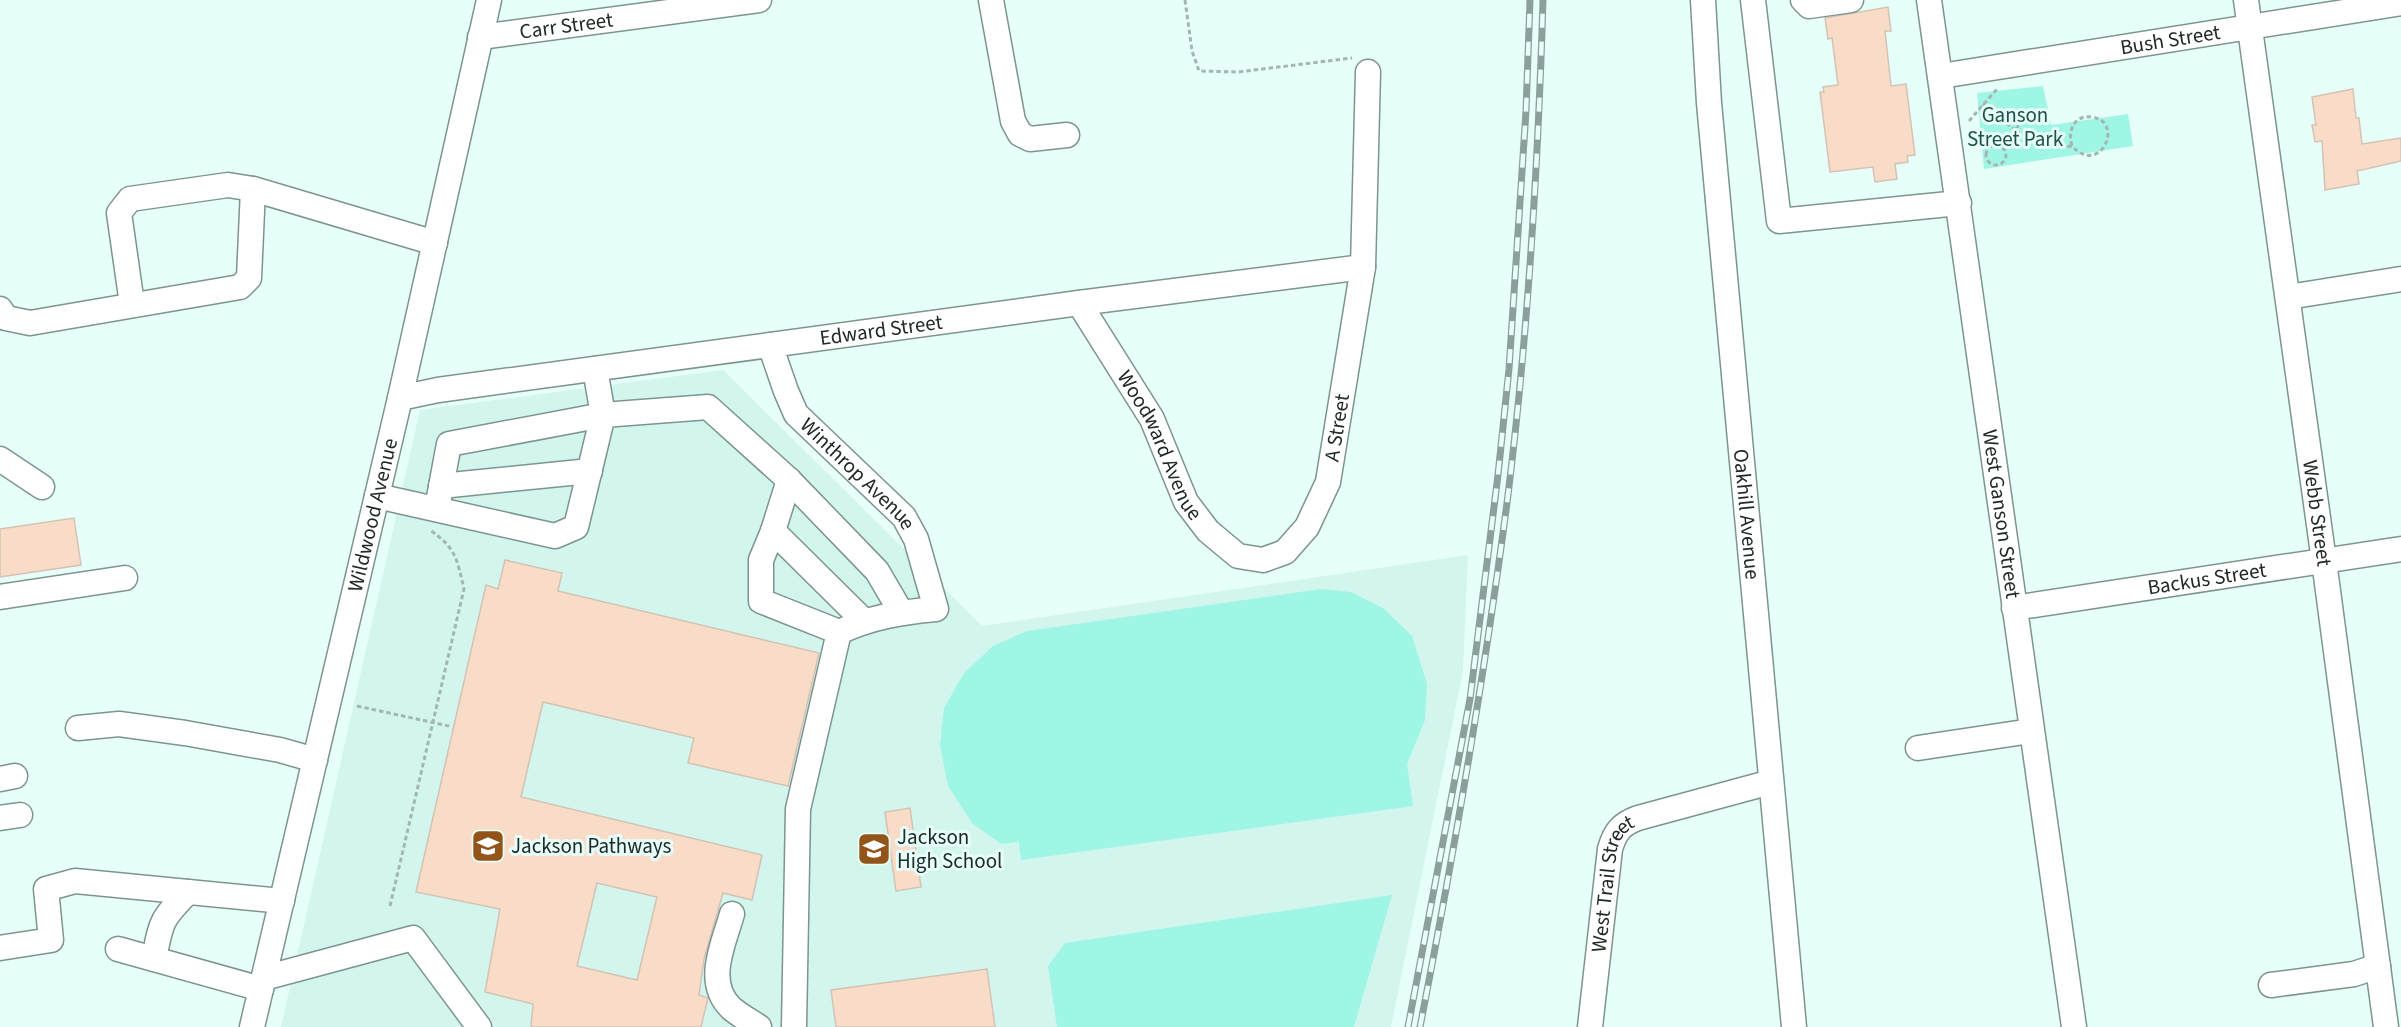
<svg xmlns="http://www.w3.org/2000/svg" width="2401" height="1027" viewBox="0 0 2401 1027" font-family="'Source Sans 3',sans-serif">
<rect width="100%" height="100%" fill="#e6fff9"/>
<path fill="#d2f5ed" d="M723,370L982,626L1468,555L1463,671L1391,1027H281L420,410Z"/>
<path fill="#9ff6e4" d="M2043,86L2051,125L2128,114L2133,146L1984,169L1977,93Z
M1321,589L1351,592L1383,608L1412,636L1427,684L1425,720L1407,764L1413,806L1021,860L1019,842L1001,844L972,823L948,786L940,745L944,708L964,673L993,646L1027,631Z
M1392,895L1354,1027H1057L1048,966L1065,943Z"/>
<path fill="#f9dcc7" stroke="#d4c2b5" stroke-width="1.5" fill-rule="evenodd" d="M1888,7L1891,31H1885L1891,86L1906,84L1915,155L1907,156L1908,162L1895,164L1897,179L1875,182L1873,167L1830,172L1820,92H1824L1823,87L1838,85L1832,38L1828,39L1825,18Z
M2353,89L2356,118H2359L2362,144L2401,138V161L2357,171L2359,184L2325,190L2322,141L2315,142L2312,125H2316L2312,97Z
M74,518L81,565L0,577V529Z
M505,560L562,573L558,591L819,653L788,786L688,763L694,738L543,702L521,797L762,855L752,900L723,893L704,959L699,995L708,998L701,1027H531L533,1004L485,992L500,909L416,892L486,585L498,589ZM597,883L657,897L637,980L577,966Z
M910,808L921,887L896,891L885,812Z
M987,969L995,1027H836L831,990Z"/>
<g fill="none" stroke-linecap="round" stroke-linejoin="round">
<defs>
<g id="minor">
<path d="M991,0L1013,121L1020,134L1030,139L1067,135"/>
<path id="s1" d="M1703,0L1709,103L1794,1027"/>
<path d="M1753,0L1779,221L1959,203"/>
<path d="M1803,0L1809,6L1851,0"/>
<path id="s2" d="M1929,0L2074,1027"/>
<path id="s3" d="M2246,0L2324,561L2386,1027"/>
<path id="s4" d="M480,37L759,0"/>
<path id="s5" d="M1941,76L2401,3"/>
<path d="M2288,297L2401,279"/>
<path id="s6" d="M1079,303L1152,419L1186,502L1208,531L1238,556L1263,560L1285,552L1307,527L1328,482L1363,267L1368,72"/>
<path d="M132,304L119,213L130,199L228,185L253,189"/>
<path d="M0,309L6,318L30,323L240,287L249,278L253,189L435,243"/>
<path id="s7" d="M770,345L786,391L796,414L904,517L916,539L936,609C902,612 871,617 839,632L798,809L794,1027"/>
<path id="s8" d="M400,398L438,390L1079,303L1363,267"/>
<path d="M0,459L42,487"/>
<path d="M789,480L773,531L761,560V601L839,632"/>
<path d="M441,486L590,471"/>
<path d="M377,496L555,536L576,527L603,415L708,407L789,480L877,571L901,612"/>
<path d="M437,508L449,444L603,415L595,369"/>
<path d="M773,531L864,621"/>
<path d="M0,597L125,578"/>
<path id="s9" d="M2014,608L2401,549"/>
<path d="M78,728L119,724L185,733L280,750L315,760"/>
<path d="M1918,748L2031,731"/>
<path d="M0,779L15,776"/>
<path d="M0,818L20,815"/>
<path d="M732,914C724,943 704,982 731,1008C739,1015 750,1021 759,1027"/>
<path d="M0,948L51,940L46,889L75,881L282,901"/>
<path d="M118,949L261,989"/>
<path d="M154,959C161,922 161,919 188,892"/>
<path d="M264,978L413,938L479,1027"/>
<path d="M2271,985L2354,974L2378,966"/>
<path id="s10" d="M252,1027L400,398L489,0"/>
<path id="s11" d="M1590,1027L1610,849C1615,832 1621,824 1638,818L1771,782"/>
</g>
</defs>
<use href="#minor" stroke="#7d948f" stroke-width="27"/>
<path stroke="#a3b6b2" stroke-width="3" stroke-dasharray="4.5 3" stroke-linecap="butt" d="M1185,0L1192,51L1199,71L1238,72L1352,58
M1983,104C2013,127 2032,152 2072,146C2099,177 2126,122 2092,117C2074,114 2067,132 2072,146
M1969,121L1997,89
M1986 155a10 10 0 1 1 20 0a10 10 0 1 1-20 0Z
M2002,147L2023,120
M357,706L449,726
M390,906L464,589C457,559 456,548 430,530"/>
<use href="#minor" stroke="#fff" stroke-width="24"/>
<defs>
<path id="rail" d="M1408,1027L1470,699L1498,475L1509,369L1526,111L1530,0
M1420,1027C1454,853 1484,679 1507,503C1528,336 1538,168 1543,0"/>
</defs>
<use href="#rail" stroke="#8d9f9b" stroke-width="7"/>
<use href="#rail" stroke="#e6fff9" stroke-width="4.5" stroke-dasharray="14" stroke-linecap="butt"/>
</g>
<defs>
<symbol id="school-square" viewBox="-11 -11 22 22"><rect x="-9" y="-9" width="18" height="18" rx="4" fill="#93541a" stroke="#e6fff9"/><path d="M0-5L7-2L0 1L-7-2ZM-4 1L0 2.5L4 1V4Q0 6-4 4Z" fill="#fff"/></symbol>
</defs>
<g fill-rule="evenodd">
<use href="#school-square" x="469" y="827" width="38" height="38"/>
<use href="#school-square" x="855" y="830" width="38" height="38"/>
</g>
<g text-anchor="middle" stroke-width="6" stroke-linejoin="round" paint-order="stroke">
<g font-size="21" fill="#212a28" stroke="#e6fff9">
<text dy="7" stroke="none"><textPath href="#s4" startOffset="87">Carr Street</textPath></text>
<text dy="7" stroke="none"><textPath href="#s5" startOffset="232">Bush Street</textPath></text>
<text dy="7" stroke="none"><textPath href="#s8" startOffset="486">Edward Street</textPath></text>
<text dy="7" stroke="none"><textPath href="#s6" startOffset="489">A Street</textPath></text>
<text dy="7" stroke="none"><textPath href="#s6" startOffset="164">Woodward Avenue</textPath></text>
<text dy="7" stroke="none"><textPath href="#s7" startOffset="160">Winthrop Avenue</textPath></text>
<text dy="7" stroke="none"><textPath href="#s3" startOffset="518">Webb Street</textPath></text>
<text dy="7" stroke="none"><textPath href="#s10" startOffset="526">Wildwood Avenue</textPath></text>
<text dy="7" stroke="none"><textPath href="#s1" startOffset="516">Oakhill Avenue</textPath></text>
<text dy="7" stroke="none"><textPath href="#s2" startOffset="519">West Ganson Street</textPath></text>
<text dy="7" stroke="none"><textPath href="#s9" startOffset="195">Backus Street</textPath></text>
<text dy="7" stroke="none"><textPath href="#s11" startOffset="146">West Trail Street</textPath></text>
</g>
<g font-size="21" fill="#205148" stroke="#e6fff9">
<text x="2015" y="122">Ganson<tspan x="2015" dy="24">Street Park</tspan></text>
</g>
<g font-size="21" fill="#212a28" stroke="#e6fff9" text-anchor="start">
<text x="897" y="844">Jackson<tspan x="897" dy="24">High School</tspan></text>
<text x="511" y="853">Jackson Pathways</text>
</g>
</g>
</svg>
